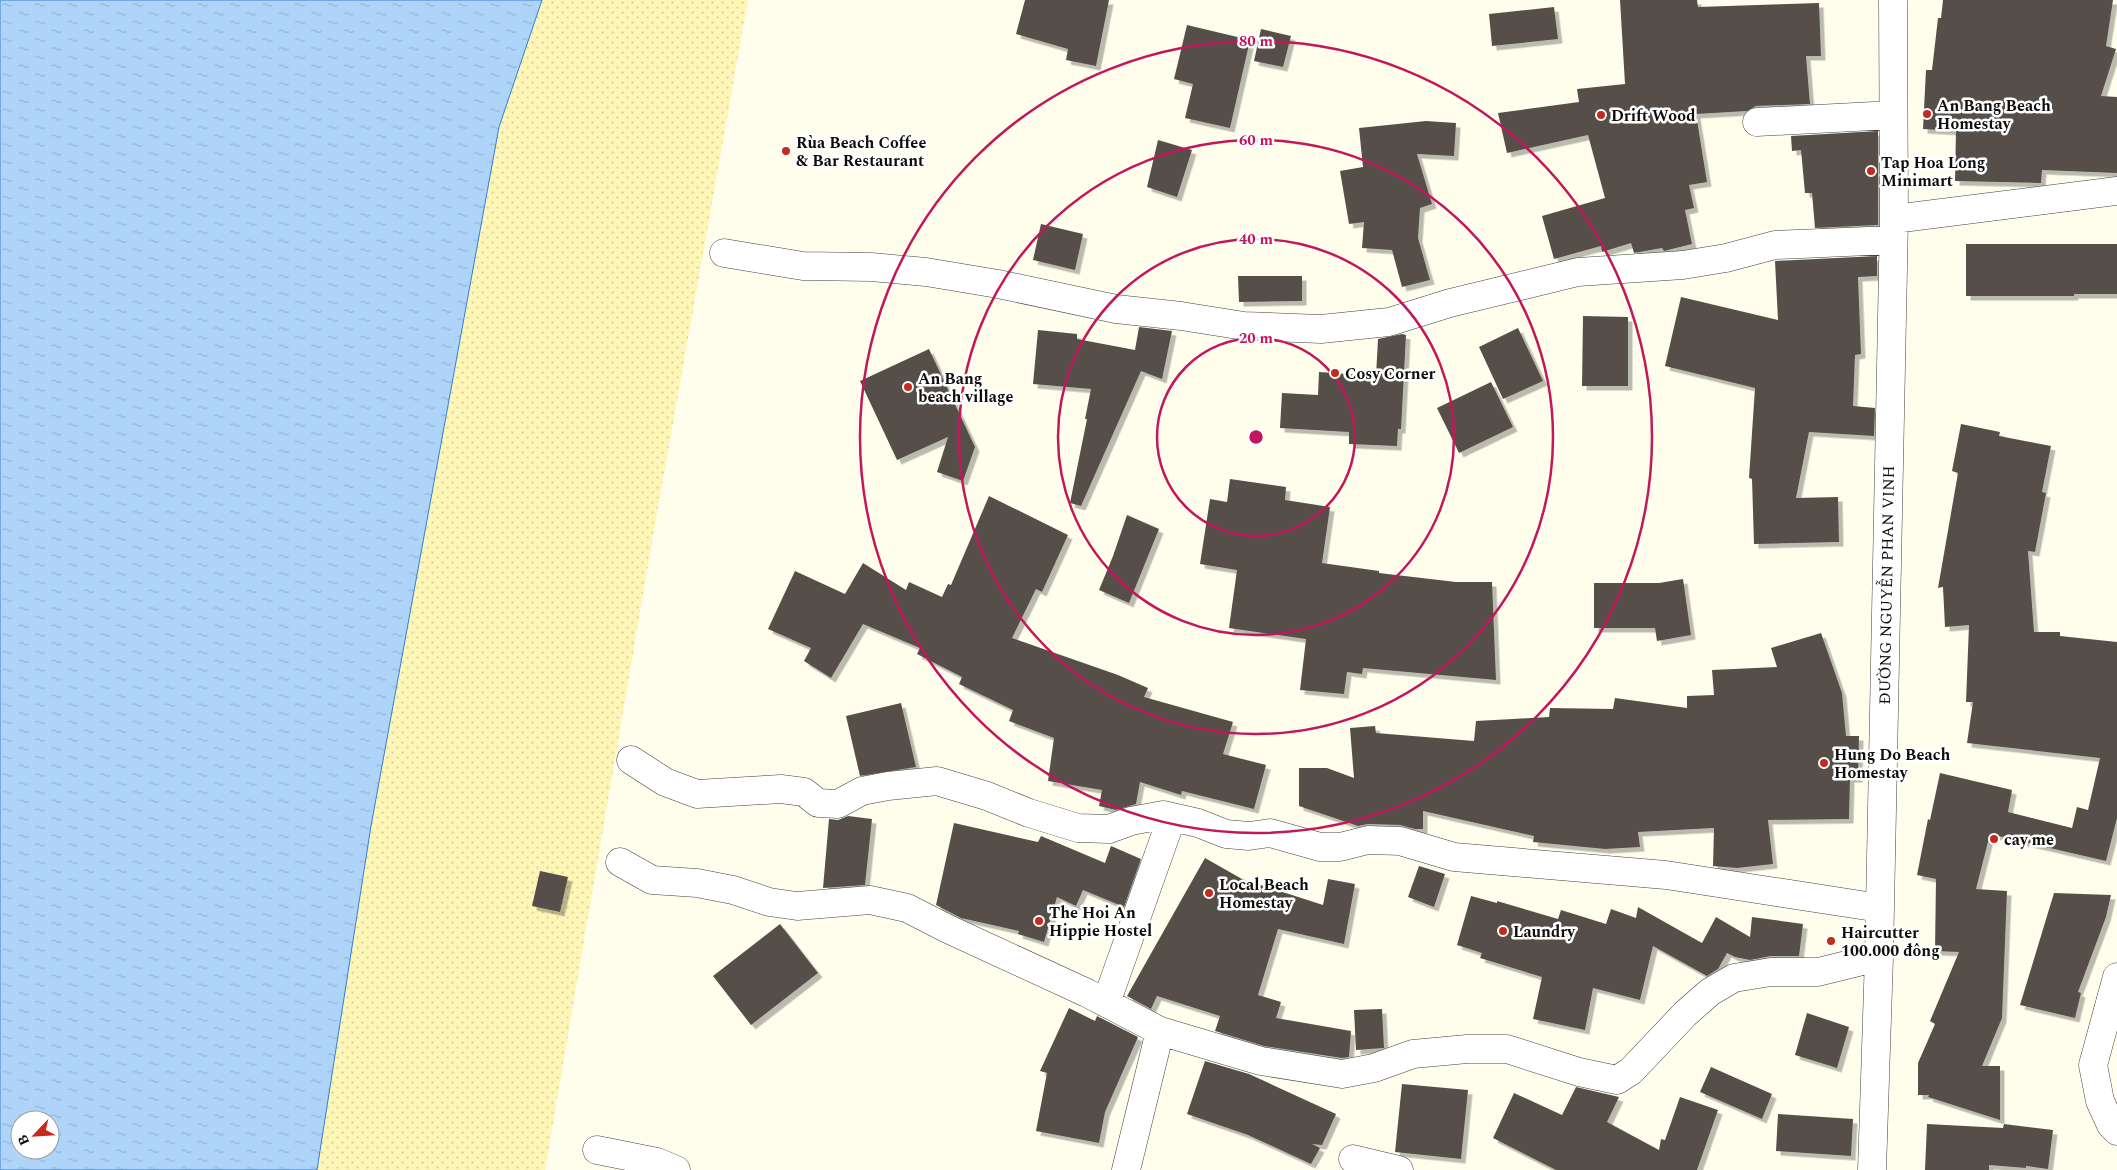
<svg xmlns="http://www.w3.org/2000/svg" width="2117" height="1170" viewBox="0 0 2117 1170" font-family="Spectral,serif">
<defs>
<pattern id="sand-dots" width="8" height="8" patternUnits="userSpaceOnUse" patternTransform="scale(1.25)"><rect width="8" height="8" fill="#fdf6b7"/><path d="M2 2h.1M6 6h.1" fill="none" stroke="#d8d29c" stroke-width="1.8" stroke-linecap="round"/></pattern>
<pattern id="water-ripples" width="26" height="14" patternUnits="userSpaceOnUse" patternTransform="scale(1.25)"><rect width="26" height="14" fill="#afd4f9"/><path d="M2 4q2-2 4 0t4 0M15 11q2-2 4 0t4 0" fill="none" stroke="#95b5d4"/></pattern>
<filter id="shadow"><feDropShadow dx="4.5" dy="4.5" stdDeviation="0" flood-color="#0004"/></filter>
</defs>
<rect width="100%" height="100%" fill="#fffeed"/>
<path fill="url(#sand-dots)" d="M542,0H748L653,536L545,1170H317L371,826L499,127Z"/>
<path fill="url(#water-ripples)" stroke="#337fd3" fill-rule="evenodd" d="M0,0H542L499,127L371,826L317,1170H0ZM20,1120H50V1150H20Z"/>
<path fill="#565049" filter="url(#shadow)" d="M1025,0H1109L1096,66L1066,60L1068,49L1016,34Z
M1620,0H1697L1698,7L1819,3L1821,56H1806L1810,104L1756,106L1747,111L1696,114L1707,182L1689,185L1694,208L1685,210L1692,244L1664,251L1662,248L1634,253L1631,243L1602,252L1601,246L1554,259L1542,216L1605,198L1588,135L1507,153L1498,113L1579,102L1577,89L1625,84Z
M1943,0H2113L2106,46L2116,49L2101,96L2117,97V173L2042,170L2041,183L1955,181L1956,131L1923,129L1926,70H1932L1938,18H1941Z
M1554,7L1558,39L1492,46L1489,14Z
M1187,25L1250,40L1230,128L1185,118L1193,84L1174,79Z
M1261,29L1291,36L1283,67L1254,61Z
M1426,121L1456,123L1454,156L1417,154L1432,204L1420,208L1418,238L1430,280L1402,287L1392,250L1362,248L1364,222L1349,224L1340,171L1363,167L1359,128Z
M1878,131V225L1815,228L1812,193H1805L1801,150L1792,151L1791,136Z
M1158,140L1192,150L1177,197L1147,187Z
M1041,224L1083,234L1075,270L1033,260Z
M1966,244H2117V294H2074V296H1966Z
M1877,256V276L1858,277L1861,354L1855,355L1853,406L1875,408L1874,436L1809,432L1796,498L1838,497L1839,542L1754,544L1752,479L1749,478L1755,388L1665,366L1681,297L1778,320L1775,261Z
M1238,276H1302V301L1239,302Z
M1583,316L1628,317V386H1582Z
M1139,327L1172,331L1162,379L1141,371L1081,506L1070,503L1087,419H1085L1091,389L1033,384L1038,330L1077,334V339L1135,350Z
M1518,328L1543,381L1503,399L1479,347Z
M1402,334L1406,335L1401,429H1398L1397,446L1349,444V432L1280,428L1282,393L1318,395L1319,372L1376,376L1378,339Z
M929,349L975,447L963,481L937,472L948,437L897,460L860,381Z
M1491,382L1513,427L1459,453L1437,408Z
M1961,424L2000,432L1999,436L2051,446L2042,492L2046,493L2035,552L2028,551L2034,632H2060V636L2117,642V818L2106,861L1990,834L1976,889L2007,891L2002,1018L1982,1066H2000V1120L1928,1097L1929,1095H1918V1063L1935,1024L1930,1021L1959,952L1935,951L1936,879L1917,875L1928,819L1930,820L1940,773L2012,790L2008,812L2072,828L2077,807L2088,810L2100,758L1967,743L1973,702H1966L1969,625L1945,627L1943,587L1938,588L1958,473L1952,471Z
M1230,479L1286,487L1285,500L1330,507L1322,563L1379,571V573L1456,582H1492L1496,680L1363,668L1362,674L1347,672L1344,694L1300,690L1306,639L1229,628L1237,570L1200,564L1210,499L1227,502Z
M989,496L1068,535L1042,592L1036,589L1012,638L1118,675L1148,688L1144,697L1233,722L1223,754L1266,765L1254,809L1182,791L1181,795L1140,782L1136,804L1116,810L1099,806L1102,790L1048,781L1054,738L1009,721L1013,710L959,684L962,677L917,654L920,648L863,624L831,678L804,661L811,648L768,629L795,571L845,594L863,563L906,590L909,582L942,597L948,584L951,585Z
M1127,515L1159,529L1129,603L1099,590L1113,556Z
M1683,579L1691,635L1657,641L1655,628H1594V583H1659Z
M1821,633L1842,693L1846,736H1859L1858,778H1850L1849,819L1768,820L1773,864L1737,868L1713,866L1714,828L1638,832L1640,847L1605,849L1533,842L1534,836L1423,811V829H1415L1400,825L1368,824L1358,826L1299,806V768H1327L1354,778L1350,728L1375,726L1376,733L1474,741L1476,721L1549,717L1550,708L1613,709L1615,698L1687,708V696L1714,695L1712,670L1777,667L1771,648Z
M901,703L916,767L860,776L846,716Z
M848,816L872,819L865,885L823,888L829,819L838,820Z
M954,823L1038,842L1041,836L1105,863L1111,846L1141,859L1124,907L1083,890L1076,906L1057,897L1044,942L1018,934L1019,931L961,918L936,905Z
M1205,858L1242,879L1323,905L1328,879L1355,884L1344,944L1278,929L1258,995L1281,1002L1276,1018L1351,1031L1349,1057L1342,1058L1264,1046L1215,1031L1220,1016L1157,996L1151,1009L1127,996Z
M1419,866L1445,874L1434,907L1408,897Z
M540,871L568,877L560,912L532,906Z
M2054,893L2111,895L2106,917L2078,992L2081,993L2075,1018L2020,1005Z
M1471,896L1497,903V901L1558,919L1561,910L1606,924L1611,909L1636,918L1638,907L1702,943L1716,917L1750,937L1752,917L1803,924L1799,956H1771L1750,960L1735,957L1727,953L1718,969L1707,976L1653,946L1640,1000L1593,988L1585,1030L1533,1019L1542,977L1480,958L1482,953L1457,945Z
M780,924L818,973L751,1025L713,976Z
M1069,1008L1095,1021L1097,1016L1138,1037L1105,1112L1099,1143L1036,1131L1047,1073L1040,1071Z
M1382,1009L1384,1048L1356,1050L1354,1010Z
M1807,1013L1849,1027L1837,1068L1795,1055Z
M1205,1061L1249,1074L1336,1114L1322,1145L1312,1144L1320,1148L1311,1164L1248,1135L1187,1114Z
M1711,1067L1772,1094L1762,1119L1700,1092Z
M1402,1084L1468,1090L1461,1159L1395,1152Z
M1576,1087L1619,1097L1607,1122L1659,1150L1661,1139L1665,1140L1680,1097L1718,1110L1697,1170H1556L1493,1138L1514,1093L1562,1115Z
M1778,1114L1853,1119L1851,1156L1776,1151Z
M1927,1124L2003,1128L2004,1124L2053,1130L2048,1169L2026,1166V1168L1989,1165V1170H1925Z"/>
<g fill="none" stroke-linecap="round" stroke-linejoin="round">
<defs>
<path id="minor" d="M1757,122L1893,115
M1894,219L2117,191
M724,253L803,266L871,267L926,272L998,284L1116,309L1181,316L1244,326L1321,329L1389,322L1450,303L1578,272L1683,265L1726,258L1775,245L1893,240
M631,760L665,782L697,794L781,789L804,792L818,803L838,804L862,791L888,786L937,781L987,796L1029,813L1078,828L1109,829L1131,821L1163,815L1198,823L1226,834L1249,836L1270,833L1320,847H1340L1368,840L1400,841L1454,857L1666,875L1880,908
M620,862L652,880L697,883L733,890L769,902L797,906L870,900L907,908L948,929L1087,993L1160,1031L1261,1061L1342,1074L1374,1068L1413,1054L1467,1049H1507L1579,1072L1617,1080L1631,1071L1685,1014L1710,992L1734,978L1771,972H1818L1879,957
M2117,977L2093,1065L2100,1101L2111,1125L2117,1131
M1106,1003L1172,817
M597,1150L657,1162L676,1170
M1353,1159L1399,1170
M1126,1170L1160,1031
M1872,1170L1879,957L1894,219L1893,0"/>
</defs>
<use href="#minor" stroke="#404040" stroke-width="29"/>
<use href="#minor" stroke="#fff" stroke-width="28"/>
</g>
<g fill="none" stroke="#c2185b" stroke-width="2.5">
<circle cx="1256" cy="437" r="99"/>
<circle cx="1256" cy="437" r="198"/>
<circle cx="1256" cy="437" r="297"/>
<circle cx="1256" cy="437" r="396"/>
</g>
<g fill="#c42b1f" stroke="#fff" stroke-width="2">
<circle cx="1927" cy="114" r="5"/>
<circle cx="1601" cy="115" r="5"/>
<circle cx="786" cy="151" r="5"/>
<circle cx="1871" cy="171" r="5"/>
<circle cx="1335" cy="373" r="5"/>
<circle cx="908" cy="387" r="5"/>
<circle cx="1824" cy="763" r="5"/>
<circle cx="1994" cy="839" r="5"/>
<circle cx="1209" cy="893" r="5"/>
<circle cx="1039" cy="921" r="5"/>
<circle cx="1503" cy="931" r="5"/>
<circle cx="1831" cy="941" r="5"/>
</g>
<g text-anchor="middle" stroke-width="5" stroke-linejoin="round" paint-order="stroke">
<g font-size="16" font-weight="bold" fill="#0d0d0d" stroke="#fff" text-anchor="start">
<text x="1937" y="111">An Bang Beach<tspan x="1937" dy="18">Homestay</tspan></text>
<text x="1611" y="121">Drift Wood</text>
<text x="796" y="148">Rùa Beach Coffee<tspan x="796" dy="18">&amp; Bar Restaurant</tspan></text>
<text x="1881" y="168">Tap Hoa Long<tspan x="1881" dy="18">Minimart</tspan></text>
<text x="1345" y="379">Cosy Corner</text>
<text x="918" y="384">An Bang<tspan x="918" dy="18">beach village</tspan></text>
<text x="1834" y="760">Hung Do Beach<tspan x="1834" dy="18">Homestay</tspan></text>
<text x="2004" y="845">cay me</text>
<text x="1219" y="890">Local Beach<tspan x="1219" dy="18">Homestay</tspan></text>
<text x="1049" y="918">The Hoi An<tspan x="1049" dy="18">Hippie Hostel</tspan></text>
<text x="1513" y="937">Laundry</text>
<text x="1841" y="938">Haircutter<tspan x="1841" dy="18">100.000 đông</tspan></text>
</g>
<g font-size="16" fill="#0d0d0d" stroke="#fff">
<text transform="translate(1886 585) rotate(-89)" y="6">ĐƯỜNG NGUYỄN PHAN VINH</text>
</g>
</g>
<circle cx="1256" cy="437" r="8" fill="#c2185b" stroke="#fff" stroke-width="2.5"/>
<g font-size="15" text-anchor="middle" font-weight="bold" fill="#c2185b" stroke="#fff" stroke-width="5" stroke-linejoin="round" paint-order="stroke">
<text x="1256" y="46">80 m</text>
<text x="1256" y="145">60 m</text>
<text x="1256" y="244">40 m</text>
<text x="1256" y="343">20 m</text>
</g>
<g transform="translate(35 1135) rotate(245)"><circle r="24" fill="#ffffff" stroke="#9e9e9e"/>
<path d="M0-4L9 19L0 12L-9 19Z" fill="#c42b1f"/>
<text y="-8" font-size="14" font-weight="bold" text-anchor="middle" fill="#0d0d0d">B</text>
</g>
</svg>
